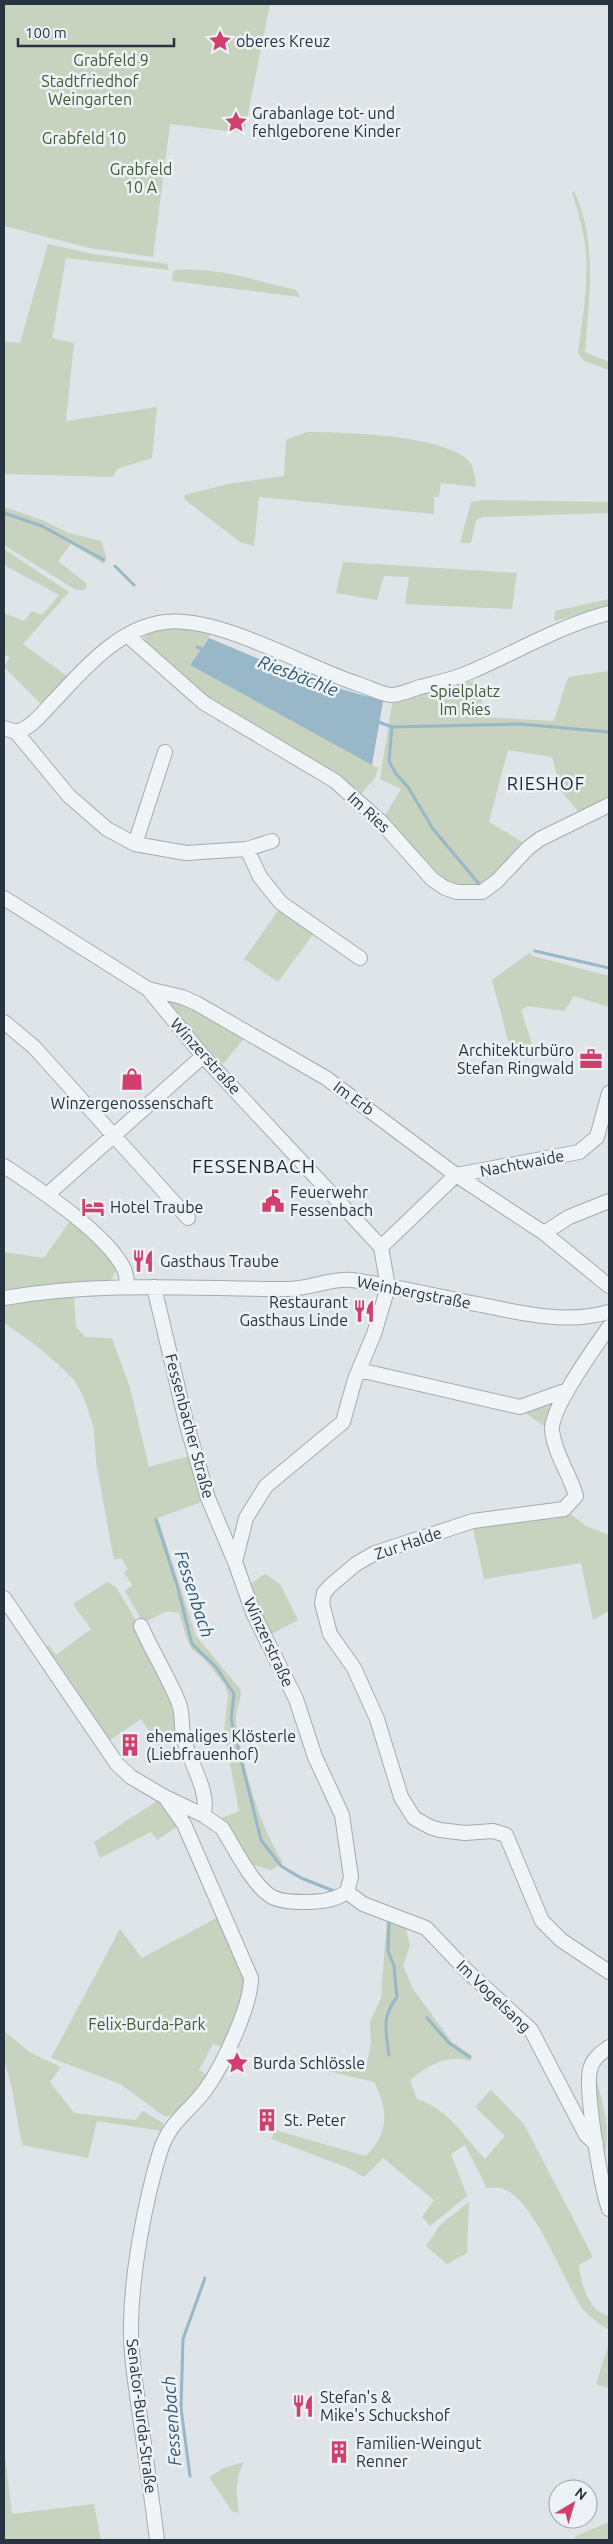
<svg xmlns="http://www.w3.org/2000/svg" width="613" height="2544" viewBox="0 0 613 2544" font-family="Ubuntu,sans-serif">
<rect width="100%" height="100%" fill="#dee4e8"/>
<path fill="#c7d2bf" d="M4,4H270L244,133L170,124L153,257L90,248L4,226Z
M574,191C598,241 589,299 585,352L609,362V370L584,361L578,353C582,321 588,289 586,256C585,234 578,213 572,192Z
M48,244L93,254L168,264V270L66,258L52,338L74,343L66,421L157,407L152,458L117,469L113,477L4,474V341L20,343Z
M176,270C216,267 258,281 296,290L300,297L172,281L173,272Z
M307,432C342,432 445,435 469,461C474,468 476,478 476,487L441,483L439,497H434V514L259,497L254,546L240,542L184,499L185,495L228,484L284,476L286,440Z
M485,500L609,502V513L484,517L476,520L471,543H460L471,502Z
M4,507L42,520L69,533L101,541L106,556L104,564L71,544L58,561L87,584L85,590H76L4,545Z
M4,549L69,592L23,644L67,676L42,705L4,667L10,657L4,655V613L24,621L32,611L42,615L59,595L4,565Z
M343,562L517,573L512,609L405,604L409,577L384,576L377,600L336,593Z
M609,599V607L554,621L555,611Z
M183,626L211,634L190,665L378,768L375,778L360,795C308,763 256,733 207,697C184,681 157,662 144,637L150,632Z
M609,671V802L580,814L561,791L552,757L508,750L489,822L524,843C515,852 493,880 483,885C446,902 405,841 384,817L401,789L380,779L393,698L474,681L482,695L483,717L554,721L568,677Z
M280,908L314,933L278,982L244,959Z
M529,953L533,956L609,976V1007L574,996L564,1011L528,1006L521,1010L532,1044L510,1047L492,980Z
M175,1000H182L246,1036L223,1064L173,1015L170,1006Z
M70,1221C88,1236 105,1249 117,1269L111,1280L4,1292V1252L44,1258Z
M74,1295L76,1327L85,1337L112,1338L130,1388L149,1467L189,1456L204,1501L158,1518L196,1636L241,1690C241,1704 235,1709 236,1720C239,1755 262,1835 283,1862L272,1870L252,1865L219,1819L239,1811L224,1732L228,1696L225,1685L205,1660L192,1649L187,1639L179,1613L168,1611L143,1623L125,1591L132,1585L124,1572L128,1569L121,1558L114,1560L96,1462L94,1428L84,1398L75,1381L59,1365L33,1343L4,1323V1304Z
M554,1399L549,1429L521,1410Z
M568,1512L586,1526L609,1535V1611L593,1620L581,1563L484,1579L472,1524Z
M265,1574L280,1584L298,1620L268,1636L249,1585Z
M107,1582L116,1587L139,1625L174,1697L180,1734L159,1746L141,1719L106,1743L43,1648L49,1645L56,1655L91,1629L73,1604Z
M160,1799L180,1825L157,1840L151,1832L100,1858L94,1842Z
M220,1916L245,1981L244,1994L224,2048L213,2044L199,2070L209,2076C202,2087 177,2119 164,2116L120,2084L51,2058L120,1929L142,1958Z
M387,1917L404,1922L410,1945L403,1966L413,1989L452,2042L471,2055V2061C445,2054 430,2065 410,2080L417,2099C450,2110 462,2135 485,2159L505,2136L475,2107L491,2090L524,2124L593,2257L579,2265C581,2284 588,2311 609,2316V2330C598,2323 588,2316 580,2305C562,2277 535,2204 506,2190C500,2187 493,2188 487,2188L465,2145L451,2154L467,2196L430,2226L422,2217L434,2200L383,2158L364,2177L348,2168L259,2134L271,2139L275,2130L365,2156C390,2135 388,2109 374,2082L286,2061L287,2058L365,2072L371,2044L370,2022L381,1998Z
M4,2031L31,2053L61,2067L50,2082L74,2113L135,2120L143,2111L163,2123L162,2131L97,2121L88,2158L22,2145L11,2084L4,2060Z
M594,2070C602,2102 613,2131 603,2163Z
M469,2202L467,2253L447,2264L426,2246L440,2225Z
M609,2343V2388L596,2384Z
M4,2447L12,2514L94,2504L101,2540H4Z
M244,2462C235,2478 236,2495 239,2513L232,2511L209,2477L224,2468Z
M609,2522V2540H574V2537Z"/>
<path fill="#98b7c9" d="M209,638L307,679L383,701L372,765L190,665Z"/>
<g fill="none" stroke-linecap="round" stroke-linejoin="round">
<path stroke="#98b7c9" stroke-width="3" d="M4,513L42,526L104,560
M115,566L134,585
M197,647L204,650
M376,721L392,727L520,724L609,732
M392,727L389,761L396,774L408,787L433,829L480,885
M535,951L609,968
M156,1520L177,1585L192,1644L216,1667L234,1694L231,1719L261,1840L281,1866L301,1878L334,1891
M427,2018L449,2043L470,2057
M389,2055C386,2031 381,2018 397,1997L394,1966L388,1951L389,1922
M190,2476L181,2408L183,2339L205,2278"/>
<defs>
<path id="minor" d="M127,635L204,703L335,781L381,822L432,879L445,888L457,892H482L497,881L528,848L540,839L609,805
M4,728L16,732L69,796L107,829L135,844L186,853L247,849L272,841
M16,732C32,728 42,713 54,701C84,669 118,628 165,622C218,615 305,667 358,684C368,687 380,694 391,695C399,695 411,690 420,687C437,683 454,679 470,672C517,652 559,626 609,613
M135,844L165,752
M247,849L260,877L281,903L360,958
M4,898L148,989L203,1056L381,1247L388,1287L374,1334L355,1379L343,1422L266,1486L246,1518L235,1562
M148,989L182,997L196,1003L326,1078L456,1175L544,1233L609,1286
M4,1022L34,1047L188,1218
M4,1166C37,1188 107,1233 124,1269C126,1274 127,1281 128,1287
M47,1195L203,1056
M544,1233L569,1217L609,1201
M381,1247L456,1175L579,1152L597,1137L609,1093
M154,1287L186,1422L208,1498L235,1562L254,1615L296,1699L315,1757L342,1815L351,1877L347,1892C333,1901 319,1902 303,1902C293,1902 277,1901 269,1895C251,1882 234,1847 222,1828L203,1815L165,1797
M4,1298C98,1281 193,1289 288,1289C308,1289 331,1278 352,1280C395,1286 439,1297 482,1305C524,1314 567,1324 609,1312
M609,1327C595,1347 550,1409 552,1431C555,1455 570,1474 576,1496L564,1509L473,1521L375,1553L356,1564L330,1586L324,1593L322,1603L330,1634L354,1668L377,1719L401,1797L414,1818L430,1827L440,1830L465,1833L493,1831L506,1835L542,1921L561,1940L609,1972
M359,1370L520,1407L567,1390
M4,1598L117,1764L131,1777L165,1797L184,1824L251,1978C251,2006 223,2065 206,2089C188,2114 170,2120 160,2152C145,2201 132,2271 131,2323C130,2354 136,2386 140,2417C146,2458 152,2499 157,2540
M141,1626C152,1651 167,1675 178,1701C183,1712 181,1723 183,1735C186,1757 212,1793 203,1815
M347,1892L363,1904L426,1928L466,1970L531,2030L586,2135L596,2144
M609,2047C601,2053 592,2059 590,2070C585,2090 601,2187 609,2209"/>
</defs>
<use href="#minor" stroke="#a3acb2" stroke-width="16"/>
<use href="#minor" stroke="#f1f4f6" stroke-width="14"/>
</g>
<defs>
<symbol id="sight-bare" viewBox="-9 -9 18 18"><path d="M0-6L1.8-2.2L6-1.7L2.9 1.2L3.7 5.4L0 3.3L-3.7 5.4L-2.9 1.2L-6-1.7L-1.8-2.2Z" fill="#d1406c" stroke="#edf2f6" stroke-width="2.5" paint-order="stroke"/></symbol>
<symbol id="office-bare" viewBox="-9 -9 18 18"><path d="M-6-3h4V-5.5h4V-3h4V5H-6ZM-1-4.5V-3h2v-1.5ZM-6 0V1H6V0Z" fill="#d1406c" stroke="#edf2f6" stroke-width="2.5" paint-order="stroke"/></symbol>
<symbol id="shop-bare" viewBox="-9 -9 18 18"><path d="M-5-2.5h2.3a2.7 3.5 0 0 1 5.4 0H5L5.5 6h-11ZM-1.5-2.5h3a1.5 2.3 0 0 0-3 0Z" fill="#d1406c" stroke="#edf2f6" stroke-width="2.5" paint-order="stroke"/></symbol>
<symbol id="civic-bare" viewBox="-9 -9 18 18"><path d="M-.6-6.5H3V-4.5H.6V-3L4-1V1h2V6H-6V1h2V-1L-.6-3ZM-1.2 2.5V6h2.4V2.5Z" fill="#d1406c" stroke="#edf2f6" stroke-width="2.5" paint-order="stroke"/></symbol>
<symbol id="hotel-bare" viewBox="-9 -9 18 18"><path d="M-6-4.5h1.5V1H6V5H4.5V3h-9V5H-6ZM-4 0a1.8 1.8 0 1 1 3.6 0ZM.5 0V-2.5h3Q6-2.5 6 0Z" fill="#d1406c" stroke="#edf2f6" stroke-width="2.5" paint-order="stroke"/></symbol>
<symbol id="restaurant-bare" viewBox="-9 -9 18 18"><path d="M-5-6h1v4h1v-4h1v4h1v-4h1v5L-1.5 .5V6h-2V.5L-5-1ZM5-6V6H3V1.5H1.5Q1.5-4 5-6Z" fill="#d1406c" stroke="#edf2f6" stroke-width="2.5" paint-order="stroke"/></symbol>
<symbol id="building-bare" viewBox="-9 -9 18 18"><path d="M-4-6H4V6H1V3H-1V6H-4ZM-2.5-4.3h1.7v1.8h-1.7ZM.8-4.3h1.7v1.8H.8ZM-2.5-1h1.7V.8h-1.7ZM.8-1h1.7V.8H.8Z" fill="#d1406c" stroke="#edf2f6" stroke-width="2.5" paint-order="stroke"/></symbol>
</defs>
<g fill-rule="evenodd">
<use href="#sight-bare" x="204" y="25" width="32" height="32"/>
<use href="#sight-bare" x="220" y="106" width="32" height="32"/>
<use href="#office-bare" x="575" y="1043" width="32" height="32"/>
<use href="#shop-bare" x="116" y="1063" width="32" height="32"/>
<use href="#civic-bare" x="257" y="1185" width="32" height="32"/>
<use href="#hotel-bare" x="77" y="1191" width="32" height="32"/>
<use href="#restaurant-bare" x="127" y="1245" width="32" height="32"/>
<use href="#restaurant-bare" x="348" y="1295" width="32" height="32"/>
<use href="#building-bare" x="114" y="1729" width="32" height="32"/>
<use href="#sight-bare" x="221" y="2047" width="32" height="32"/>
<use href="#building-bare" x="251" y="2104" width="32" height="32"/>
<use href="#restaurant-bare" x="287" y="2390" width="32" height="32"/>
<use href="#building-bare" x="323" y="2436" width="32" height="32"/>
</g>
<g text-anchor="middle" stroke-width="5" stroke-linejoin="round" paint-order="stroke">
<g font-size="16" fill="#27343f" stroke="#edf2f6" text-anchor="start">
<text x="236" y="47">oberes Kreuz</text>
<text x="252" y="119">Grabanlage tot- und<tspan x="252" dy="18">fehlgeborene Kinder</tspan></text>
<text x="574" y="1056" text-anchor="end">Architekturbüro<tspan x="574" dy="18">Stefan Ringwald</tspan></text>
<text x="132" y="1109" text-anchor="middle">Winzergenossenschaft</text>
<text x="290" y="1198">Feuerwehr<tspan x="290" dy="18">Fessenbach</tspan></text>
<text x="110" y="1213">Hotel Traube</text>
<text x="160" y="1267">Gasthaus Traube</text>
<text x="348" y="1308" text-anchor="end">Restaurant<tspan x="348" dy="18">Gasthaus Linde</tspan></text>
<text x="146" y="1742">ehemaliges Klösterle<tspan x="146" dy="18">(Liebfrauenhof)</tspan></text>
<text x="253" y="2069">Burda Schlössle</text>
<text x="284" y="2126">St. Peter</text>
<text x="320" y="2403">Stefan's &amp;<tspan x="320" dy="18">Mike's Schuckshof</tspan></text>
<text x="356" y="2449">Familien-Weingut<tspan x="356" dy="18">Renner</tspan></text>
</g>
<g font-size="16" fill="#415b34" stroke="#edf2f6">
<text x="111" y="66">Grabfeld 9</text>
<text x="90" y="87">Stadtfriedhof<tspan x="90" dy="18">Weingarten</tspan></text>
<text x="84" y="144">Grabfeld 10</text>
<text x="141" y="175">Grabfeld<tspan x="141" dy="18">10 A</tspan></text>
<text x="465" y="697">Spielplatz<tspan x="465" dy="18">Im Ries</tspan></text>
<text x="147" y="2030">Felix-Burda-Park</text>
</g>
<g font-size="16" fill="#27343f" stroke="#edf2f6">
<text transform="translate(369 812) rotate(43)" y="6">Im Ries</text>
<text transform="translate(206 1056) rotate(48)" y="6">Winzerstraße</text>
<text transform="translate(354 1098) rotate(36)" y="6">Im Erb</text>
<text transform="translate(522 1163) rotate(-11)" y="6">Nachtwaide</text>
<text transform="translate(414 1292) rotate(11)" y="6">Weinbergstraße</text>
<text transform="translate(190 1426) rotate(75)" y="6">Fessenbacher Straße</text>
<text transform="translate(408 1543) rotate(-19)" y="6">Zur Halde</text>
<text transform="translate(269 1642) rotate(65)" y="6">Winzerstraße</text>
<text transform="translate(494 1996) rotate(44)" y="6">Im Vogelsang</text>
<text transform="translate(142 2416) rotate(83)" y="6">Senator-Burda-Straße</text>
</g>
<g font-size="18" font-style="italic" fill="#305974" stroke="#edf2f6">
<text transform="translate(298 676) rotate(21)" y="6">Riesbächle</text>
<text transform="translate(194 1594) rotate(72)" y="6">Fessenbach</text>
<text transform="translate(172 2421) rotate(-94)" y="6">Fessenbach</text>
</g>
<g font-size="18" letter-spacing="1" fill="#192430" stroke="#edf2f6">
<text x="546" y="790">RIESHOF</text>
</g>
<g font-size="19" letter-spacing="1" fill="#192430" stroke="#edf2f6">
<text x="254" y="1173">FESSENBACH</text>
</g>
</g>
<rect width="613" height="2544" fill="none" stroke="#27343f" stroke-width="10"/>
<g transform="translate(573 2504) rotate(38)"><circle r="24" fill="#edf2f6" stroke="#9ea6ad"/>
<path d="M0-4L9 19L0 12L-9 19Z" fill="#d1406c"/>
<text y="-8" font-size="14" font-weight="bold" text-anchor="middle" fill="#27343f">N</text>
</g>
<path d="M18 38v8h156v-8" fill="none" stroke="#27343f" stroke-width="2.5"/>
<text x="25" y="38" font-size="15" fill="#27343f" stroke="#edf2f6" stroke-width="4" paint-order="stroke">100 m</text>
</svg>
